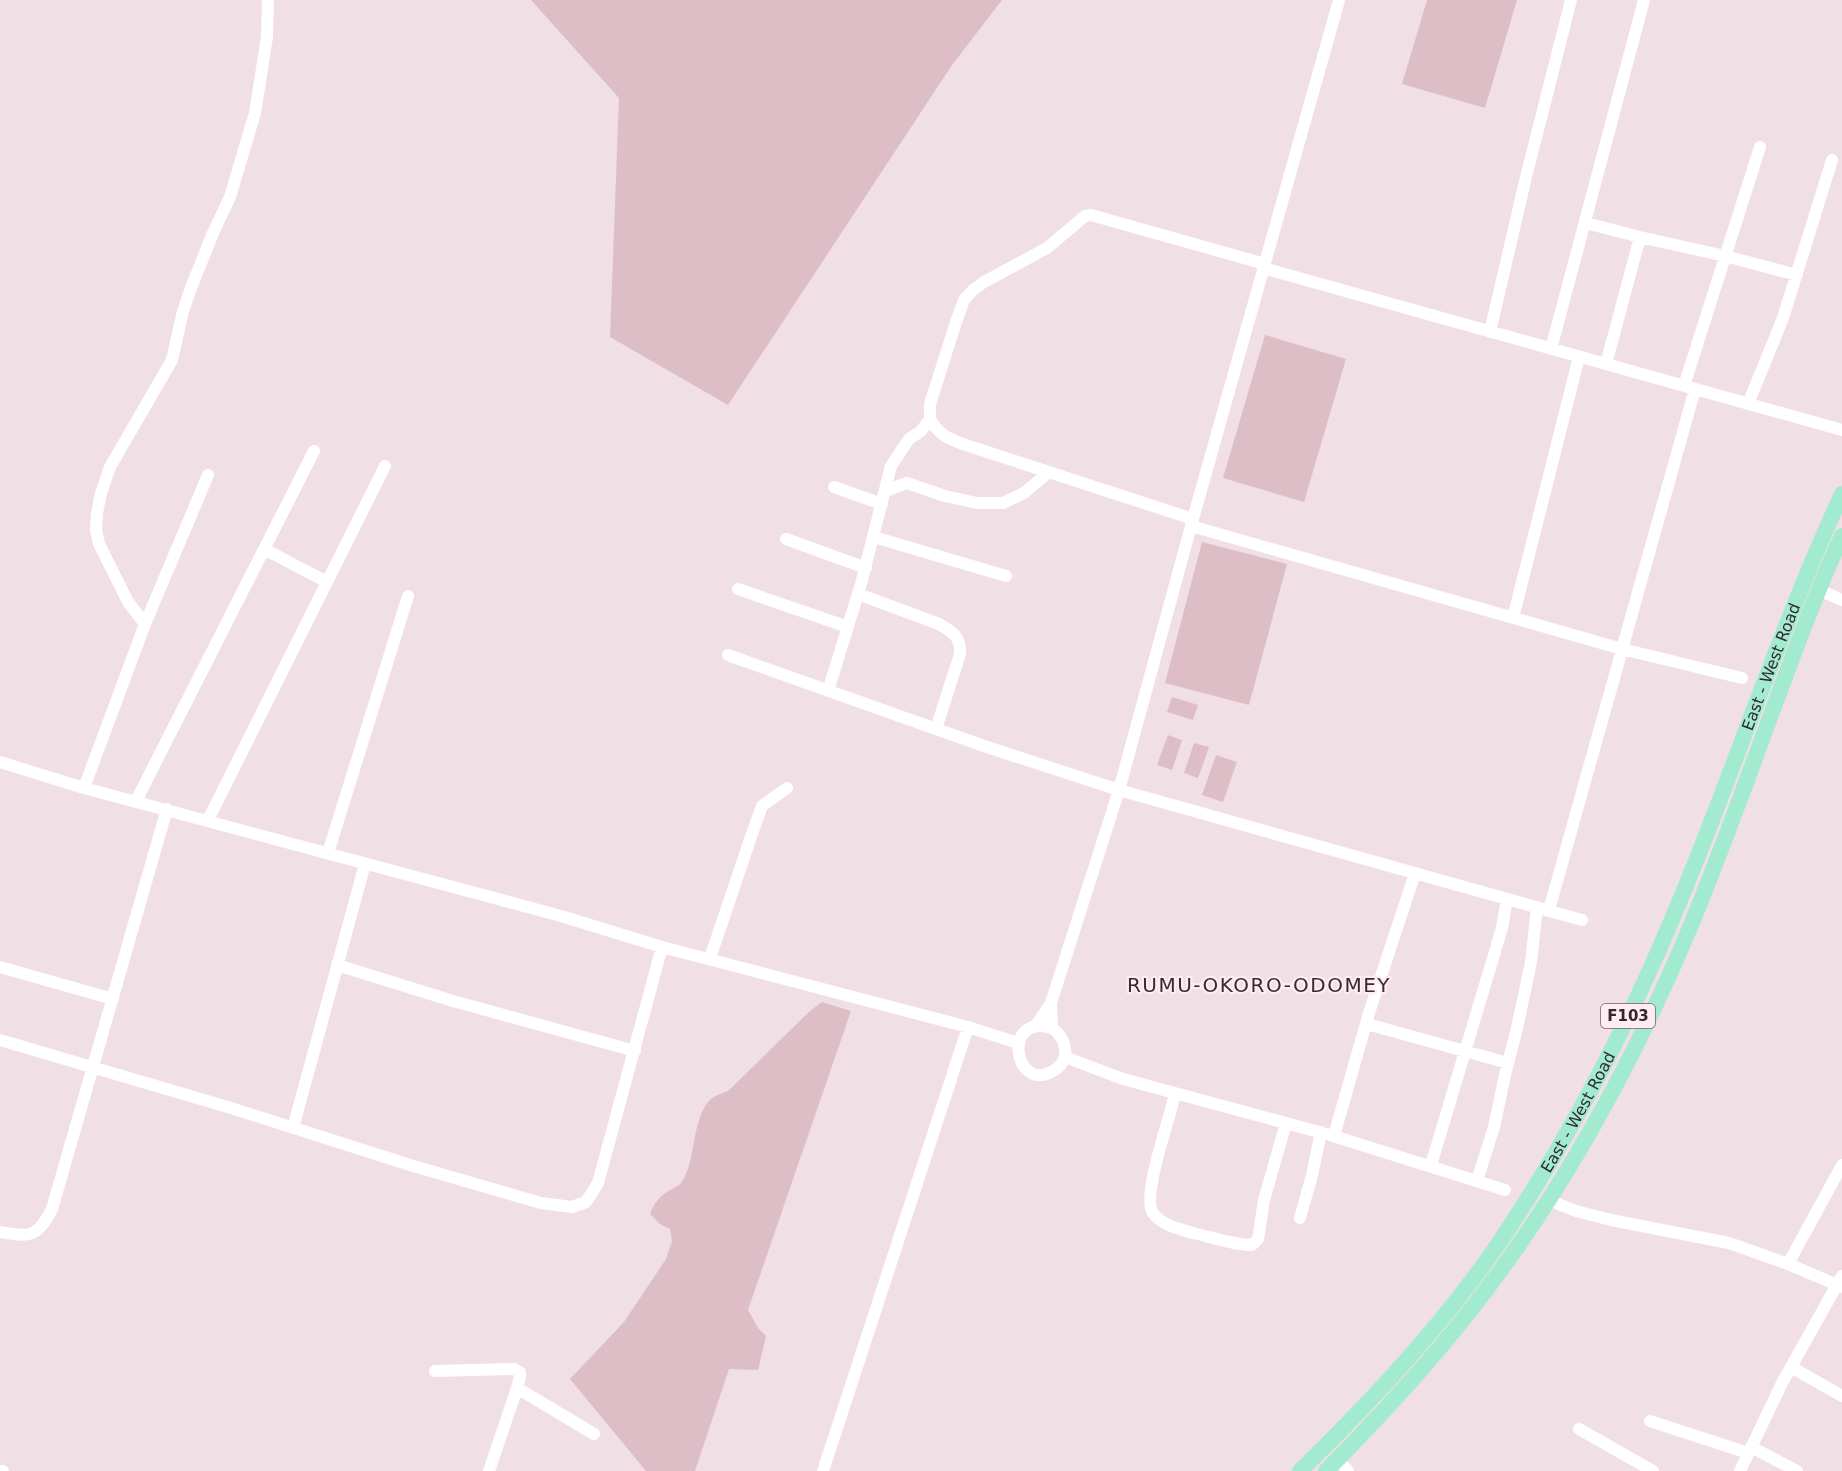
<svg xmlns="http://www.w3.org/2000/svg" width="1842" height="1471" viewBox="0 0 1842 1471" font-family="'DejaVu Sans',sans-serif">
<rect width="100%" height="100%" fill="#f0dfe4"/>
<path fill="#ddbec7" d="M531,0H1002L952,65L728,405L610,337L619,98Z
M1427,0H1517L1485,108L1402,84Z
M1265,335L1346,359L1304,502L1223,478Z
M1202,542L1287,564L1249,705L1165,683Z
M1172,697L1198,705L1193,720L1167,712Z
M1168,735L1182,740L1172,770L1157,765Z
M1194,743L1209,747L1198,778L1184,773Z
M1216,755L1237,762L1223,802L1202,795Z
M822,1002L851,1011L748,1310L758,1328L766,1336L758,1370L729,1369L695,1471H646L570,1379L624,1322L666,1259L672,1241L670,1229L660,1224L650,1214C654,1203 660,1196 670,1190C674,1188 679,1186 682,1182C697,1159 691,1118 711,1099C716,1095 723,1093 728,1091L810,1011Z"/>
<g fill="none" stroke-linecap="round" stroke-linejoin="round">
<path stroke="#fff" stroke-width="12" d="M1586,223L1640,237L1606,364
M1640,237L1725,256L1797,275
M1263,268L1842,430
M1490,332L1526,177L1571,0
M1551,349L1644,0
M1684,386L1760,147
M1748,404L1783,318L1832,160
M930,419C941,439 955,441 975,448L1193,519
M834,487L882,504
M885,491L907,483L945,496L977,503H1003L1024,493L1049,472
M1191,526L1622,649L1742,678
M874,537L1006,576
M786,539L866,568
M264,549L327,582
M738,589L848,627
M1819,590L1842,600
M858,594L939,624C953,632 961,637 960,654L936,729
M1513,618L1579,357
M145,624L128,602L99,544L96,530L97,513L101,493L110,467L172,360L183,311L191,288L213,233L230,197L255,113L267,37L268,0
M728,655L984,746L1119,790L1582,920
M828,691L861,584L891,466L909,439L921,431L930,419V404L956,322L964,300L973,290L984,282L1047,248L1085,216L1091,215L1265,264
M0,762L84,788L561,916L662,947L968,1027L1018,1043
M84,788L145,624L208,475
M136,801L314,451
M208,820L385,466
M328,853L408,596
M1549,910L1695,389
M710,958L754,828L762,806L787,788
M337,965L453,1001L635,1051
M0,967L113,999
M1051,1003L1052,1028C1067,1039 1072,1060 1053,1071C1015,1094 1000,1013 1052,1028
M1367,1024L1508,1063
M1035,1027L1051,1003L1119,790L1191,526L1339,0
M0,1040L231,1108L410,1165L541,1203L572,1207L586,1202L598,1183L662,947
M1065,1057L1123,1079L1330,1135L1505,1190
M1175,1093C1171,1117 1141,1195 1153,1213C1161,1225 1180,1229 1193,1233C1212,1237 1232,1245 1252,1245L1258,1239L1264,1200L1286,1123
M293,1128L365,864
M1334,1136L1369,1013L1415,873
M1431,1165L1502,928L1507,899
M1477,1181L1494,1127L1505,1075L1517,1028L1531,962L1537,907
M1548,1200L1576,1211L1611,1220L1729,1243L1788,1264L1842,1287
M1300,1218L1312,1175L1321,1132
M0,1232C30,1237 37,1238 52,1209L167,809
M1788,1264L1842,1165
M1791,1367L1842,1396
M435,1371L514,1369L520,1372V1377L517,1388L489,1471
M517,1388L594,1434
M1650,1421L1748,1453
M1579,1429L1653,1471
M1751,1447L1797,1471
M1338,1459L1348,1471
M0,1471H3
M823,1471L968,1027
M1740,1471L1782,1383L1842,1276"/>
<g stroke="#a3ebd0" stroke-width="16">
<path id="s1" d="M1300,1471C1371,1402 1445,1323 1501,1240C1557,1156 1607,1065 1649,972C1720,816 1770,650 1842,494"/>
<path d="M1326,1471C1393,1403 1458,1332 1513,1253C1585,1151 1643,1040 1691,925C1727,838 1758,749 1791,661C1807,619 1823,576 1842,536"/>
</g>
</g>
<g text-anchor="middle" stroke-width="4.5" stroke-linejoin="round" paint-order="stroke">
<rect fill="#feecf1" stroke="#6e6467" stroke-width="1.5" x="1601" y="1004" width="54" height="24" rx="4.5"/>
<g font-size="15" font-weight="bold" fill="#302a2c">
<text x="1628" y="1021">F103</text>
</g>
<g font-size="16" fill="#302a2c" stroke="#feecf1">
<text dy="6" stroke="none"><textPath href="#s1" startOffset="942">East - West Road</textPath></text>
<text dy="6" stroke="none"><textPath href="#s1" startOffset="456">East - West Road</textPath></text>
</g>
<g font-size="20" letter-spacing="1.5" fill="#382b2f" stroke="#feecf1">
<text x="1259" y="992">RUMU-OKORO-ODOMEY</text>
</g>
</g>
</svg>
